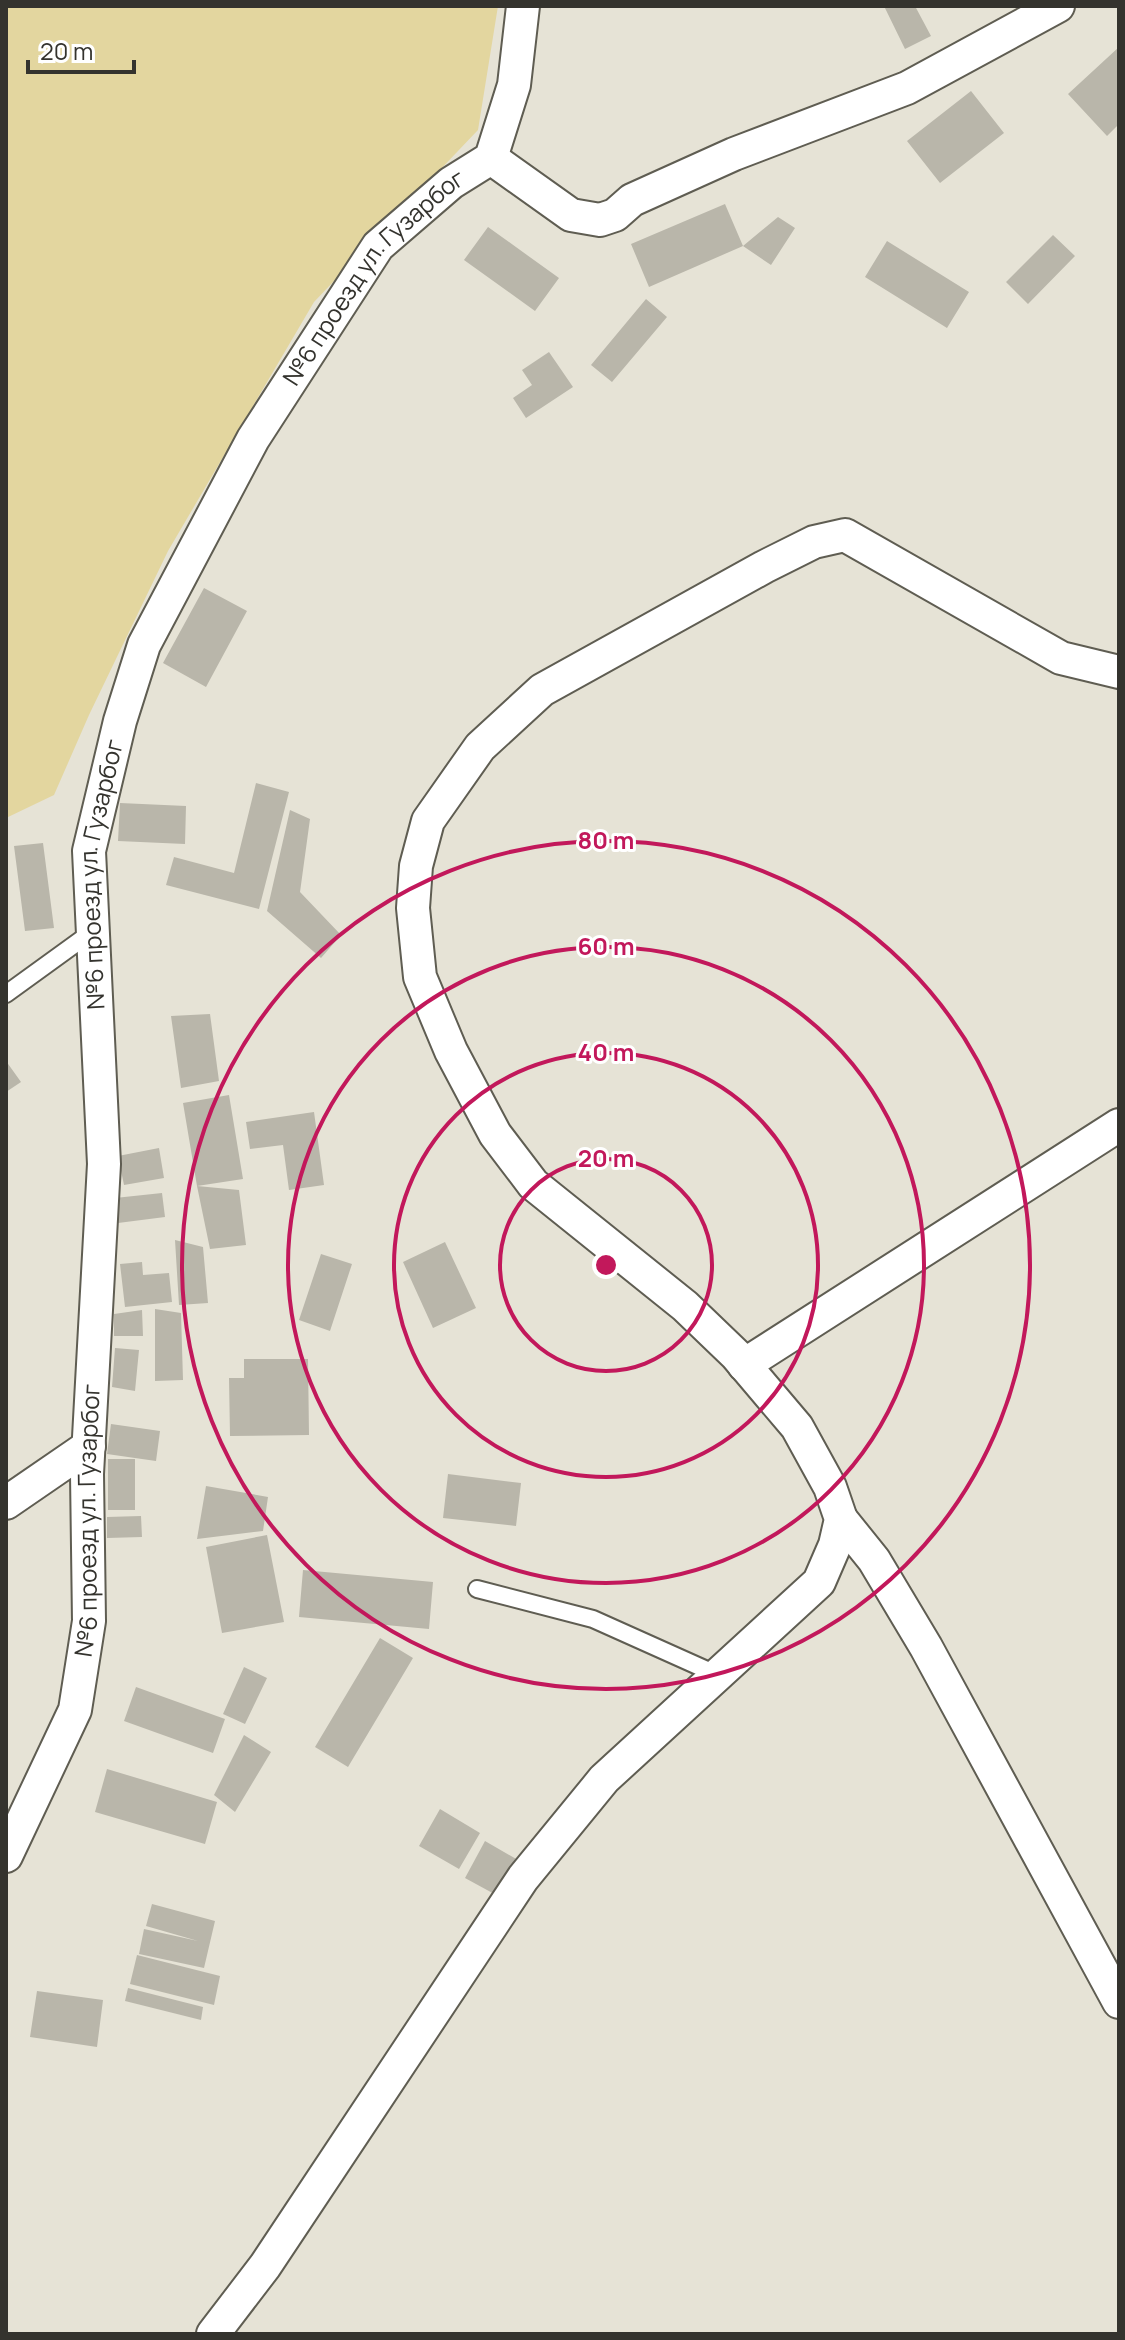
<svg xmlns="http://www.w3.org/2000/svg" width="1125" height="2340" viewBox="0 0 1125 2340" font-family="Manrope,sans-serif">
<rect width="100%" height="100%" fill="#e6e3d6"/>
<path fill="#e3d69f" d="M6,6H498L478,130L314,302L168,551L89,715L54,795L6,818Z"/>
<path fill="#b9b6aa" d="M884,6H915L931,36L905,49Z
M1119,47V124L1107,136L1068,94Z
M971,91L1004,133L940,183L907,141Z
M725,204L743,246L649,287L631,244Z
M778,217L795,228L771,265L743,246Z
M488,227L559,278L535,311L464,260Z
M1053,235L1075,256L1028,304L1006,282Z
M887,241L969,292L947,328L865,277Z
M646,299L667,317L612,382L591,365Z
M549,352L573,387L526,418L513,398L532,385L522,370Z
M204,588L247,611L206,687L163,663Z
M256,783L289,792L259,909L166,885L174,857L234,873Z
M120,803L186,806L185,844L118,841Z
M290,810L310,819L300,892L341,935L321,958L267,911Z
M43,843L54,928L25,931L14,846Z
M210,1014L219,1081L181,1088L171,1016Z
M6,1061L21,1082L6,1092Z
M229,1095L243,1179L197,1186L183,1103Z
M314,1112L324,1185L289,1190L283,1145L250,1149L246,1122Z
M159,1148L164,1178L124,1185L118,1156Z
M197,1186L239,1190L246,1245L210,1249Z
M162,1193L165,1217L118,1223L115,1198Z
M175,1240L203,1247L208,1303L179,1305Z
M445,1242L476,1308L433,1328L403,1262Z
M321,1254L352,1264L330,1331L299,1320Z
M142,1262L143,1275L169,1273L172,1302L125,1307L120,1264Z
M155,1309L181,1313L183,1380L155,1381Z
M142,1310L143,1336H114V1314Z
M115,1348L139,1350L135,1391L112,1387Z
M244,1359H308L309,1435L230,1436L229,1378H244Z
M111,1424L160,1431L156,1461L107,1454Z
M108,1459H135V1510H108Z
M448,1474L521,1483L516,1526L443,1518Z
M206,1486L268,1497L263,1531L197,1539Z
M141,1516L142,1537L107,1538V1517Z
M267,1535L284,1622L222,1633L206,1547Z
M303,1570L433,1582L429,1629L299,1617Z
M380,1638L413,1658L348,1767L315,1747Z
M244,1667L267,1678L245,1724L223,1714Z
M136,1687L225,1719L213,1753L124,1721Z
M244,1735L271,1752L235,1812L214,1795Z
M107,1769L217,1802L205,1844L95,1812Z
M440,1809L480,1833L459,1869L419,1846Z
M485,1841L518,1860L498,1896L465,1878Z
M152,1904L215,1921L204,1968L139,1954L144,1929L198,1941L146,1926Z
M137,1955L220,1976L214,2005L130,1984Z
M128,1988L203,2007L201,2020L125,2001Z
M37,1991L103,2000L97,2047L30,2037Z"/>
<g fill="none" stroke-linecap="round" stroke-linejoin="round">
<defs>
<path id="lane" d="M6,994L93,931
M477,1589L593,1619L718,1675"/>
<g id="street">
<path d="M491,158L571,215L600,220L615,215L632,200L734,154L907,88L1058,6"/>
<path d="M744,1365L1119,1125"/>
<path d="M6,1503L89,1446"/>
<path d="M841,1519L874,1560L926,1647L1119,2002"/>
<path id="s1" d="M6,1856L75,1710L89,1621L87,1474L104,1164L89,851L120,721L144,645L253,439L378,246L451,183L491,158L514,85L523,6"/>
<path d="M213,2334L265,2266L523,1878L604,1779L819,1582L835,1545L841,1519L830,1487L797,1427L736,1355L685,1306L533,1184L495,1134L451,1051L420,977L413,908L416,866L428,821L480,747L542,690L764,567L814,542L845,535L1061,658L1119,672"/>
</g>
</defs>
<use href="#lane" stroke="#5f5d52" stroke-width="20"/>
<use href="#street" stroke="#5f5d52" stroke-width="36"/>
<use href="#lane" stroke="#fff" stroke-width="16"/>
<use href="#street" stroke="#fff" stroke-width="32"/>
</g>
<g fill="none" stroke="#c2185b" stroke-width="4">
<circle cx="606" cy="1265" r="106"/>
<circle cx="606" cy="1265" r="212"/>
<circle cx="606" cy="1265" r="318"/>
<circle cx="606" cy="1265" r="424"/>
</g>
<g text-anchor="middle" stroke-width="6" stroke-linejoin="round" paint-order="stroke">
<g font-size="24" fill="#34332e" stroke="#fff">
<text dy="8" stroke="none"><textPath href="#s1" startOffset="1672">№6 проезд ул. Гузарбог</textPath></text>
<text dy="8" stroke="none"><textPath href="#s1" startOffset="1000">№6 проезд ул. Гузарбог</textPath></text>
<text dy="8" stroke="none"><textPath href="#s1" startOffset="352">№6 проезд ул. Гузарбог</textPath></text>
</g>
</g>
<circle cx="606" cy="1265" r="12" fill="#c2185b" stroke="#fff" stroke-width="4"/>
<g font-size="24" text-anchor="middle" font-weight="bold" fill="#c2185b" stroke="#fff" stroke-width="6" stroke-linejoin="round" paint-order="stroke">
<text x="606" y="849">80 m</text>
<text x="606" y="955">60 m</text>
<text x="606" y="1061">40 m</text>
<text x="606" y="1167">20 m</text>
</g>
<rect width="1125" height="2340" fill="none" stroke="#34332e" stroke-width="16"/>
<path d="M28 60v12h106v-12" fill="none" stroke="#34332e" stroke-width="4"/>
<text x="40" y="60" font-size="24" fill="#34332e" stroke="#ffffff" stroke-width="6" paint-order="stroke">20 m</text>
</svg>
